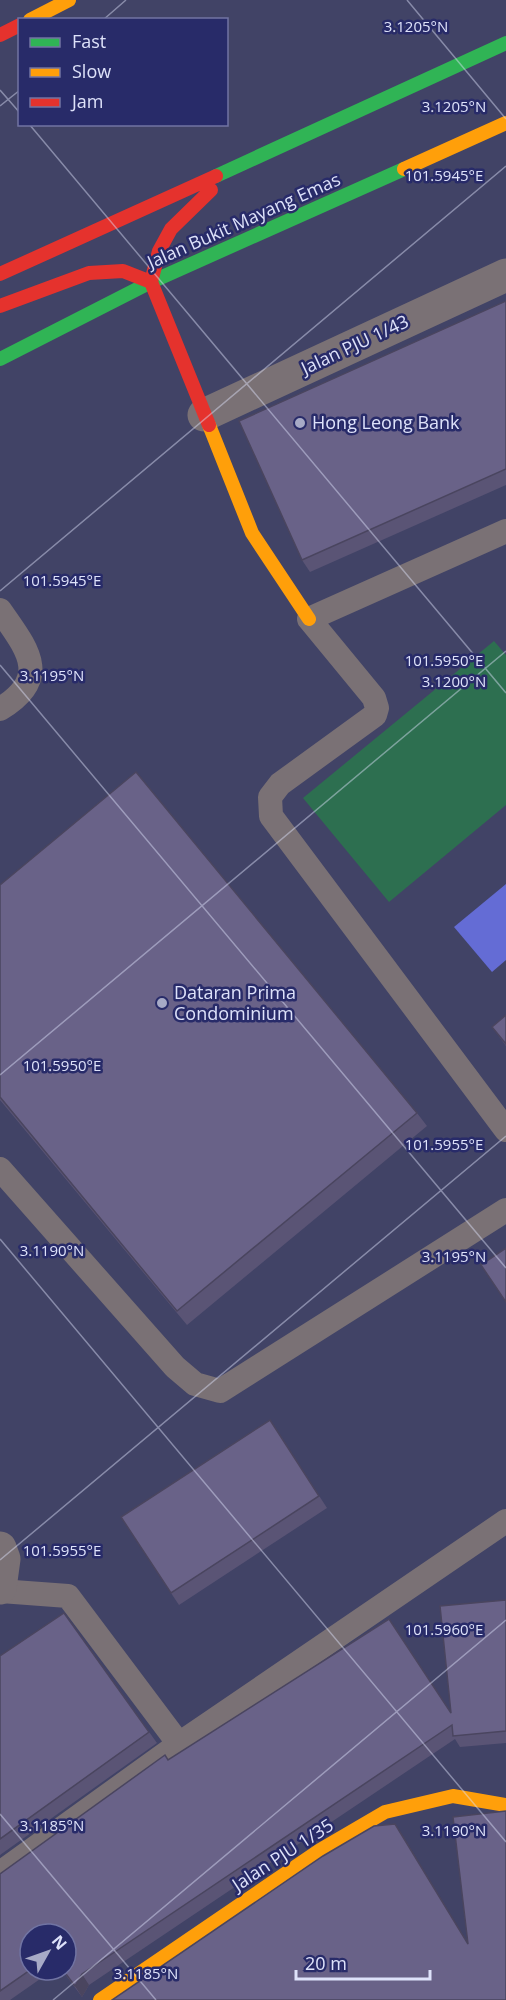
<svg xmlns="http://www.w3.org/2000/svg" width="506" height="2000" viewBox="0 0 506 2000" font-family="'Open Sans',sans-serif">
<rect width="100%" height="100%" fill="#414366"/>
<path fill="#2d6f50" d="M494,641L506,655V805L389,902L303,798Z"/>
<path fill="#646cd5" d="M506,884V960L492,972L454,927Z"/>
<g fill="none" stroke-linecap="round" stroke-linejoin="round">
<path stroke="#7a7175" stroke-width="24" d="M506,531L309,619L374,698L377,708L375,715L280,784L270,797L271,816L506,1130
M0,610C26,648 53,677 0,709
M0,1169L175,1367L195,1384L220,1391L506,1210
M0,1591L68,1596L179,1744
M0,1873L179,1744L506,1521"/>
<path stroke="#7a7175" stroke-width="33" d="M204,415L506,275
M0,1548L4,1559L0,1588"/>
<path stroke="#30b455" stroke-width="14" d="M216,176L506,43
M0,359L151,282L404,169"/>
<path stroke="#ff9f0a" stroke-width="14" d="M30,20L69,0
M404,169L506,123
M209,425L252,533L309,619
M100,2000L320,1850L385,1812L453,1796L506,1805"/>
<path stroke="#e5322d" stroke-width="14" d="M0,35L20,25
M0,274L216,176
M0,306L89,273L123,271L151,282
M209,425L151,282L159,251L171,229L211,190"/>
</g>
<path fill="#5a5475" d="M506,301V485L310,572L302,560Z
M0,885L417,1113L427,1126L187,1325L0,1100Z
M506,1015V1046L492,1027Z
M278,1432L327,1508L179,1605L171,1593Z
M506,1600V1743L460,1747L455,1739L89,1985L82,1997L62,1970L66,1934L30,1970H53L10,2000H0V1874L168,1760L451,1712Z
M64,1613L157,1743L0,1855V1656Z"/>
<path fill="#4a455f" d="M395,1824L402,1834L474,1953L468,1944Z
M82,1974L89,1985L82,1997L75,1986Z"/>
<path fill="#696288" stroke="#4a455f" stroke-width="1.5" d="M506,301V469L302,560L239,421Z
M136,772L417,1113L177,1311L0,1097V885Z
M506,1015V1044L492,1027Z
M506,1248V1302L481,1265Z
M270,1420L319,1496L171,1593L121,1517Z
M506,1600V1731L453,1736L452,1725L82,1974L75,1986L63,1970H66V1934H30V1970L0,1991V1874L165,1755L168,1760L389,1619L451,1713L440,1606Z
M64,1613L149,1732L0,1839V1656Z
M506,1811V2000H112L323,1856L374,1826L395,1824L468,1944L453,1817Z"/>
<path fill="none" stroke="#dee2fa" stroke-width="1.5" stroke-opacity="0.45" d="M407,0L506,119M103,20L126,0M0,90L20,113M0,106L20,90M29,124L506,693M0,591L506,166M0,665L506,1268M0,1075L506,651M0,1239L506,1842M0,1560L506,1136M0,1814L156,2000M53,2000L506,1620"/>
<g fill="#a7aac6" stroke="#282b69" stroke-width="2">
<circle cx="300" cy="423" r="6"/>
<circle cx="162" cy="1003" r="6"/>
</g>
<g text-anchor="middle" stroke-width="5" stroke-linejoin="round" paint-order="stroke">
<g font-size="18" fill="#dee2fa" stroke="#282b69">
<text transform="translate(244 221) rotate(-24)" y="6">Jalan Bukit Mayang Emas</text>
<text transform="translate(355 345) rotate(-25)" y="6">Jalan PJU 1/43</text>
<text transform="translate(283 1855) rotate(-33)" y="6">Jalan PJU 1/35</text>
</g>
<g font-size="18" fill="#dee2fa" stroke="#282b69" text-anchor="start">
<text x="312" y="429">Hong Leong Bank</text>
<text x="174" y="999">Dataran Prima<tspan x="174" dy="21">Condominium</tspan></text>
</g>
</g>
<g font-size="15" text-anchor="middle" fill="#dee2fa" stroke="#282b69" stroke-width="5" stroke-linejoin="round" paint-order="stroke">
<text x="416" y="32">3.1205°N</text>
<text x="454" y="112">3.1205°N</text>
<text x="444" y="181">101.5945°E</text>
<text x="62" y="586">101.5945°E</text>
<text x="444" y="666">101.5950°E</text>
<text x="52" y="681">3.1195°N</text>
<text x="454" y="687">3.1200°N</text>
<text x="62" y="1071">101.5950°E</text>
<text x="444" y="1150">101.5955°E</text>
<text x="52" y="1256">3.1190°N</text>
<text x="454" y="1262">3.1195°N</text>
<text x="62" y="1556">101.5955°E</text>
<text x="444" y="1635">101.5960°E</text>
<text x="52" y="1831">3.1185°N</text>
<text x="454" y="1836">3.1190°N</text>
<text x="146" y="1979">3.1185°N</text>
</g>
<rect x="18" y="18" width="210" height="108" fill="#282b69" stroke="#7174a3" stroke-width="1.5"/>
<rect x="30" y="38" width="30" height="9" fill="#30b455" stroke="#7174a3" stroke-width="1.5"/>
<text x="72" y="48" font-size="18" fill="#dee2fa">Fast</text>
<rect x="30" y="68" width="30" height="9" fill="#ff9f0a" stroke="#7174a3" stroke-width="1.5"/>
<text x="72" y="78" font-size="18" fill="#dee2fa">Slow</text>
<rect x="30" y="98" width="30" height="9" fill="#e5322d" stroke="#7174a3" stroke-width="1.5"/>
<text x="72" y="108" font-size="18" fill="#dee2fa">Jam</text>
<g transform="translate(48 1952) rotate(50)"><circle r="28" fill="#282b69" stroke="#7174a3" stroke-width="1.5"/>
<path d="M0-4.5L10 22L0 15L-10 22Z" fill="#a7aac6"/>
<text y="-9" font-size="16" font-weight="bold" text-anchor="middle" fill="#dee2fa">N</text>
</g>
<path d="M296 1970v9h134v-9" fill="none" stroke="#dee2fa" stroke-width="3"/>
<text x="305" y="1970" font-size="18" fill="#dee2fa" stroke="#282b69" stroke-width="4.5" paint-order="stroke">20 m</text>
</svg>
